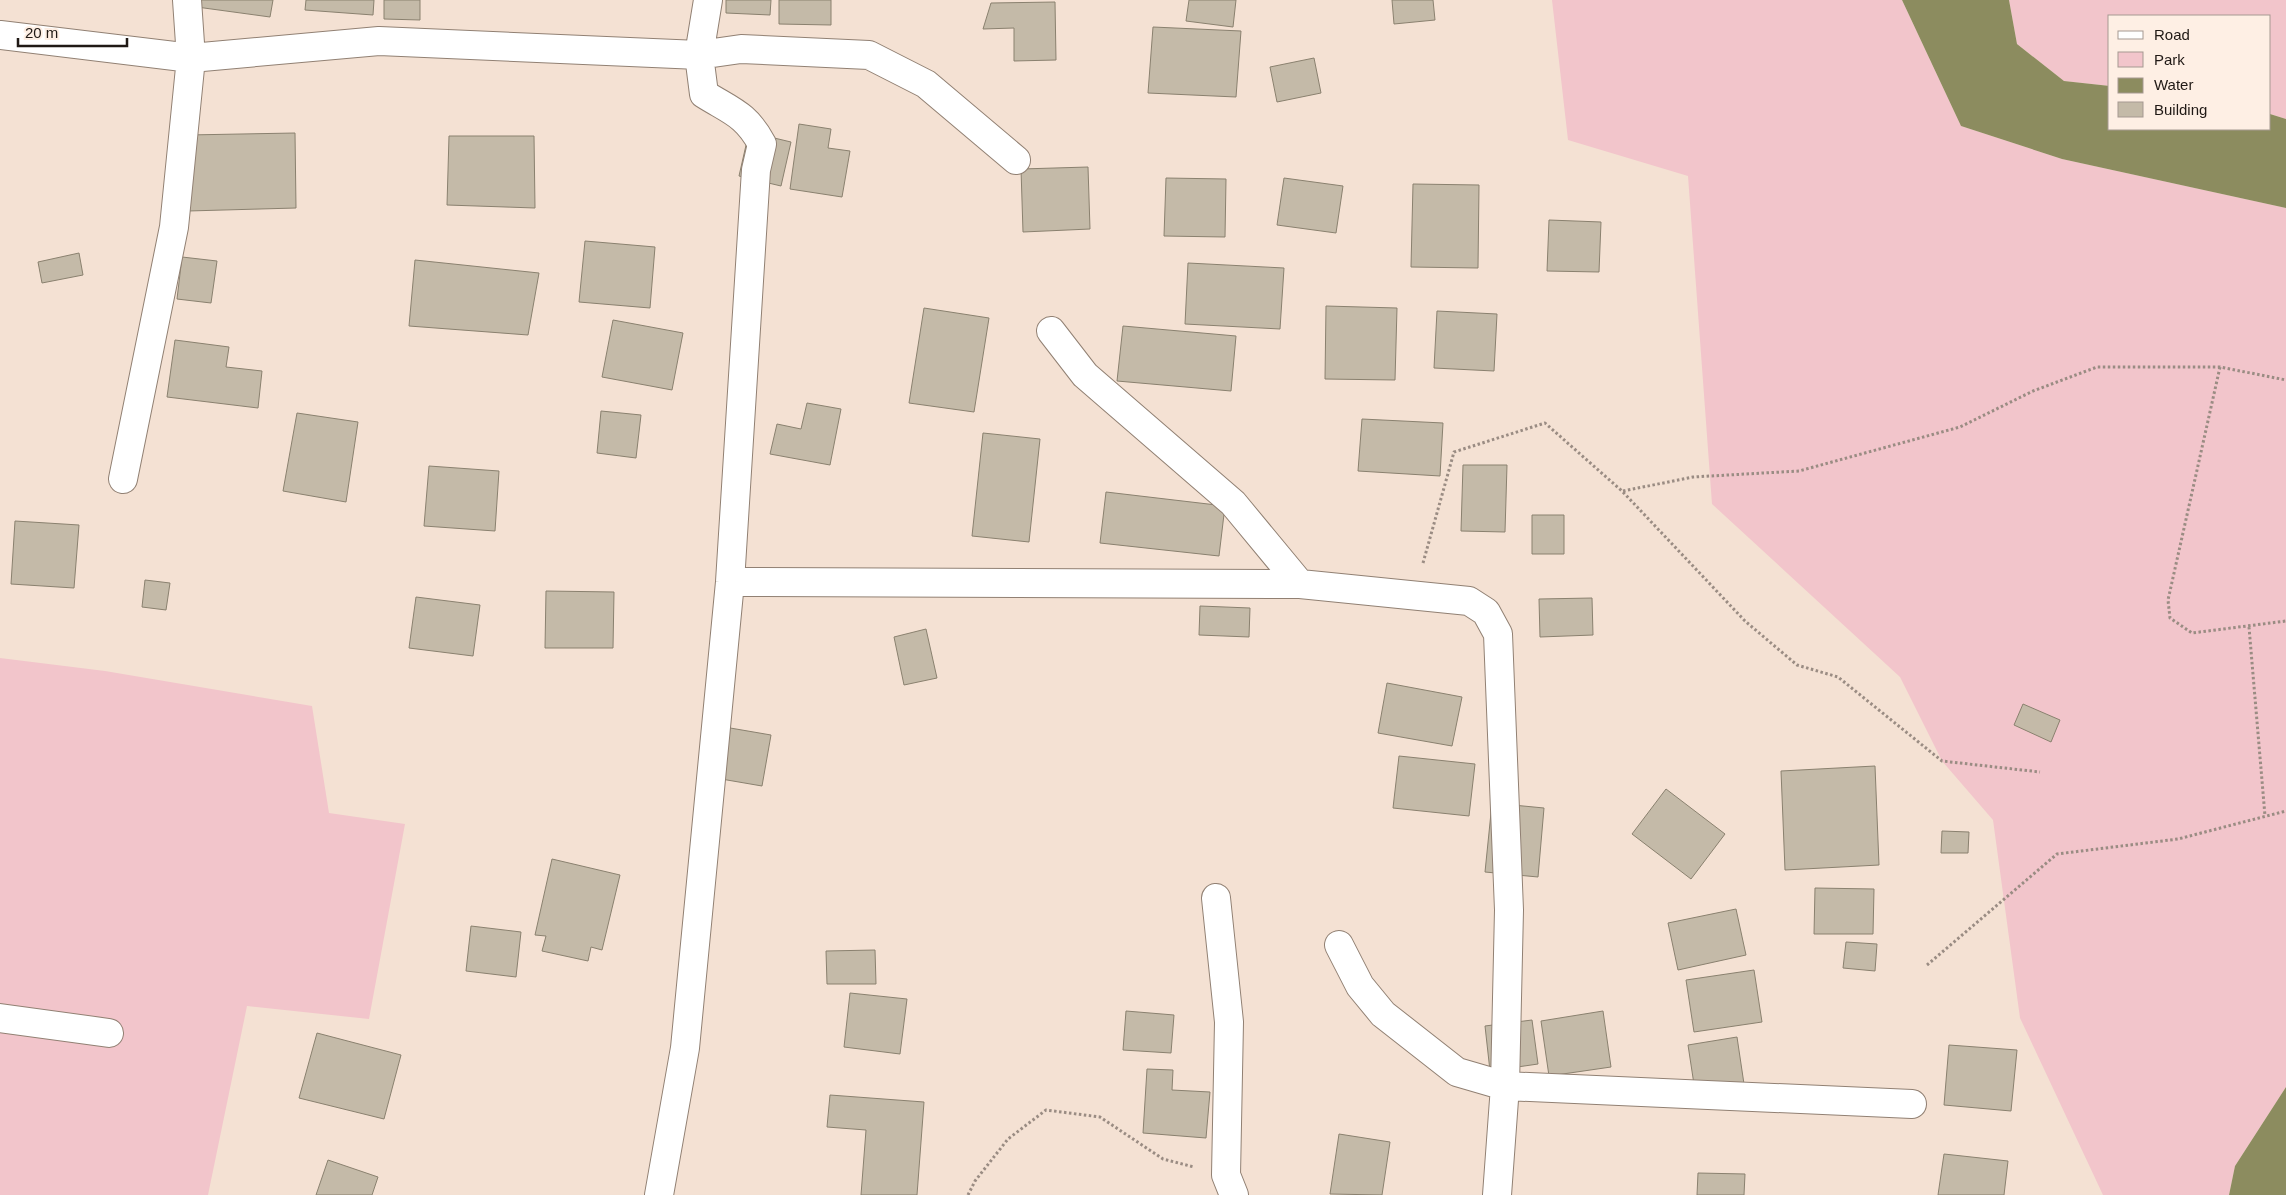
<svg xmlns="http://www.w3.org/2000/svg" width="2286" height="1195" viewBox="0 0 2286 1195" font-family="Arial,sans-serif">
<rect width="100%" height="100%" fill="#f4e1d3"/>
<path fill="#f2c5cb" d="M1552,0H1902L1961,126L2062,159L2286,208V1087L2235,1166L2229,1195H2103L2020,1018L1993,820L1942,761L1900,677L1712,504L1688,176L1568,140Z
M2009,0H2286V119L2270,114V16H2110V86L2064,81L2017,44Z
M0,658L105,671L312,706L329,813L405,824L369,1019L247,1006L208,1195H0Z"/>
<path fill="#8c8c5f" d="M1902,0H2009L2017,44L2064,81L2110,86V129H2270V114L2286,119V208L2062,159L1961,126Z
M2286,1087V1195H2229L2235,1166Z"/>
<path fill="#c4baa8" stroke="#8a816f" d="M183,0H273L270,17L182,5Z
M306,0H374L373,15L305,10Z
M384,0H420V20L384,19Z
M726,0H771L770,15L726,13Z
M779,0H831V25L779,24Z
M1189,0H1236L1233,27L1186,21Z
M1392,0H1433L1435,20L1394,24Z
M1055,2L1056,60L1014,61V28L983,29L991,3Z
M1153,27L1241,31L1236,97L1148,93Z
M1314,58L1321,93L1277,102L1270,67Z
M799,124L831,129L828,148L850,151L842,197L790,189Z
M749,132L791,142L781,186L739,176Z
M295,133L296,208L188,211L187,135Z
M449,136H534L535,208L447,205Z
M1088,167L1090,229L1023,232L1021,169Z
M1166,178L1226,179L1225,237L1164,236Z
M1284,178L1343,186L1336,233L1277,225Z
M1413,184L1479,185L1478,268L1411,267Z
M1549,220L1601,222L1599,272L1547,271Z
M585,241L655,247L650,308L579,302Z
M79,253L83,275L42,283L38,262Z
M182,257L217,261L211,303L177,299Z
M415,260L539,273L528,335L409,326Z
M1188,263L1284,268L1280,329L1185,324Z
M1326,306L1397,308L1395,380L1325,379Z
M924,308L989,318L974,412L909,403Z
M1437,311L1497,314L1494,371L1434,368Z
M613,320L683,333L672,390L602,377Z
M1123,326L1236,336L1231,391L1117,381Z
M175,340L229,347L226,367L262,371L258,408L167,397Z
M807,403L841,409L830,465L770,454L777,424L801,429Z
M601,411L641,415L636,458L597,453Z
M297,413L358,422L346,502L283,491Z
M1362,419L1443,423L1440,476L1358,471Z
M983,433L1040,439L1029,542L972,536Z
M1463,465H1507L1505,532L1461,531Z
M429,466L499,471L495,531L424,526Z
M1106,492L1225,506L1219,556L1100,543Z
M1532,515H1564V554H1532Z
M15,521L79,525L74,588L11,584Z
M145,580L170,583L166,610L142,607Z
M546,591L614,592L613,648H545Z
M416,597L480,605L473,656L409,648Z
M1592,598L1593,635L1540,637L1539,599Z
M1200,606L1250,608L1249,637L1199,635Z
M926,629L937,678L904,685L894,637Z
M1387,683L1462,697L1452,746L1378,733Z
M2023,704L2060,720L2051,742L2014,725Z
M707,724L771,735L762,786L698,775Z
M1399,756L1475,764L1469,816L1393,808Z
M1875,766L1879,865L1785,870L1781,771Z
M1666,789L1725,834L1691,879L1632,834Z
M1492,803L1544,808L1538,877L1485,872Z
M1942,831L1969,832L1968,853H1941Z
M552,859L620,875L602,950L591,947L588,961L542,951L546,936L535,935Z
M1815,888L1874,889L1873,934H1814Z
M1736,909L1746,955L1678,970L1668,923Z
M471,926L521,932L516,977L466,971Z
M1846,942L1877,944L1875,971L1843,968Z
M875,950L876,984H827L826,951Z
M1754,970L1762,1022L1694,1032L1686,980Z
M850,993L907,999L900,1054L844,1047Z
M1126,1011L1174,1015L1171,1053L1123,1050Z
M1603,1011L1611,1067L1549,1076L1541,1021Z
M1532,1020L1538,1064L1490,1071L1485,1026Z
M317,1033L401,1055L384,1119L299,1098Z
M1737,1037L1744,1084L1695,1091L1688,1045Z
M1949,1045L2017,1050L2011,1111L1944,1105Z
M1147,1069L1173,1070L1172,1090L1210,1092L1206,1138L1143,1133Z
M830,1095L924,1102L917,1195H861L866,1130L827,1127Z
M1339,1134L1390,1142L1382,1195L1330,1194Z
M1944,1154L2008,1161L2004,1195H1938Z
M328,1160L378,1177L372,1195H316Z
M1698,1173L1745,1174L1744,1195H1697Z"/>
<g fill="none" stroke-linecap="round" stroke-linejoin="round">
<defs>
<path id="minor" d="M0,35L191,58L379,41L699,55L741,49L869,55L926,84L1016,160
M1051,331L1085,375L1233,503L1300,584
M123,479L174,227L191,58L187,0
M730,582L1300,584L1469,601L1486,612L1498,634L1509,910L1505,1086L1497,1195
M1216,898L1229,1022L1226,1175L1234,1195
M1339,945L1360,986L1383,1014L1457,1072L1505,1086L1912,1104
M0,1018L109,1033
M659,1195L685,1048L730,582L756,170L762,144C746,114 731,111 704,94L699,55L708,0"/>
</defs>
<use href="#minor" stroke="#918073" stroke-width="30"/>
<path stroke="#9a8c83" stroke-width="3" stroke-dasharray="2.5 2.5" stroke-linecap="butt" d="M2220,367L2168,600L2170,618L2192,633L2286,621
M1623,491L1693,477L1799,471L1960,427L2033,391L2097,367H2220L2286,380
M1423,563L1454,452L1545,423L1622,491L1745,621L1797,665L1838,677L1942,761L2040,772
M2249,627L2265,816
M1927,965L2057,854L2178,839L2286,811
M968,1195L975,1181L1008,1139L1046,1110L1100,1117L1163,1159L1194,1167"/>
<use href="#minor" stroke="#fff" stroke-width="28"/>
</g>
<rect x="2108" y="15" width="162" height="115" fill="#feefe4" stroke="#a59991"/>
<rect x="2118" y="31" width="25" height="8" fill="#ffffff" stroke="#a59991"/>
<text x="2154" y="40" font-size="15" fill="#201915">Road</text>
<rect x="2118" y="52" width="25" height="15" fill="#f2c5cb" stroke="#a59991"/>
<text x="2154" y="65" font-size="15" fill="#201915">Park</text>
<rect x="2118" y="78" width="25" height="15" fill="#8c8c5f" stroke="#a59991"/>
<text x="2154" y="90" font-size="15" fill="#201915">Water</text>
<rect x="2118" y="102" width="25" height="15" fill="#c4baa8" stroke="#a59991"/>
<text x="2154" y="115" font-size="15" fill="#201915">Building</text>
<path d="M18 38v8h109v-8" fill="none" stroke="#201915" stroke-width="2.5"/>
<text x="25" y="38" font-size="15" fill="#201915" stroke="#feefe4" stroke-width="4" paint-order="stroke">20 m</text>
</svg>
